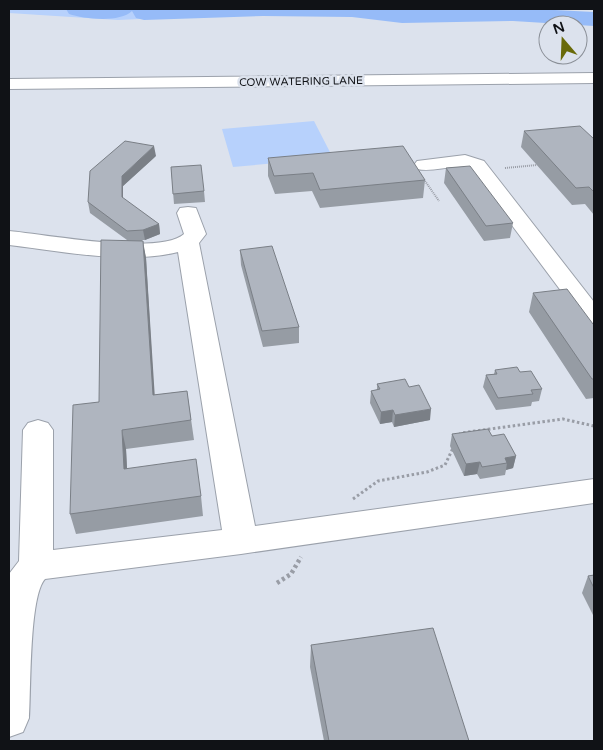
<svg xmlns="http://www.w3.org/2000/svg" width="603" height="750" viewBox="0 0 603 750" font-family="'Varela Round',sans-serif">
<rect width="100%" height="100%" fill="#dce2ed"/>
<path fill="#b7d1fc" d="M9,9H515L594,14V24L539,19L366,15L248,14L118,20L9,13Z
M314,121L333,158L233,167L222,129Z"/>
<g fill="none" stroke-linecap="round" stroke-linejoin="round">
<path fill="#96bbf8" fill-rule="evenodd" d="M66,9H535L594,12V26L513,21L402,23L352,17L263,16L144,20L136,18L132,11C120,23 84,19 69,14Z"/>
<defs>
<path id="minor" d="M594,73V83L9,89V79Z
M465,155L484,161L594,302V326L585,323L470,169C453,163 434,173 417,169L414,165L417,161Z
M188,207L196,208L206,234L199,243L255,526L594,479V503L241,554L45,579C29,596 31,690 29,718L23,732L9,737V574L19,561L23,430L28,423L38,420L48,423L53,430V550L222,530L178,252C127,265 61,251 9,245V231C43,234 160,256 184,234L177,213L180,208Z"/>
</defs>
<use href="#minor" stroke="#9ba1ab" stroke-width="2"/>
<path stroke="#999da6" stroke-width="2" stroke-dasharray="1 1" stroke-linecap="butt" d="M505,168L537,165
M425,181L439,201"/>
<path stroke="#999da6" stroke-width="3" stroke-dasharray="2.5 2.5" stroke-linecap="butt" d="M459,435L461,433L563,419L594,426
M353,499L378,481L427,472L445,465L453,448"/>
<path stroke="#999da6" stroke-width="4.5" stroke-dasharray="3 3" stroke-linecap="butt" d="M277,583L291,574L301,557"/>
<use href="#minor" fill="#fff" fill-rule="evenodd"/>
</g>
<path fill="#969ca4" d="M524,131L594,139V215L585,204L572,205L521,147Z
M156,156L123,186V199L159,224L160,234L145,240H142L146,258L154,395L187,391L194,440L126,449L127,468L201,496L203,516L76,534L70,514L99,402L127,240L90,213L88,202Z
M268,158L425,180L423,198L320,208L312,191L275,194L268,176Z
M171,167L204,191L205,202L174,204Z
M446,168L513,223L510,238L484,241L444,183Z
M240,250L299,327V343L263,347L241,265Z
M533,293L593,324H594V398L586,399L529,312Z
M495,370L520,372L542,389L539,401L532,402L531,406L496,410L483,387L486,375L494,374Z
M377,384L430,420L394,427L392,422L380,424L370,403L371,391L377,390Z
M452,434L492,436L516,456L513,468L506,470L505,475L480,479L477,474L464,476L450,446Z
M594,575V617L582,593L588,576Z
M311,645L469,741H324L310,667Z"/>
<path fill="#7a7f86" d="M154,146L156,156L123,186V208L122,197V176Z
M159,224L160,234L145,240L143,230Z
M143,241L146,258L156,415L153,395Z
M431,409L430,420L394,427L395,415Z
M393,410L392,422L380,424L381,412Z
M122,430L126,449L128,489L124,469Z
M516,456L513,468L506,470L507,463L505,458Z
M480,462L477,474L464,476L466,464Z"/>
<path fill="#afb5bf" stroke="#7a7f86" d="M580,126L594,139V192L589,187L576,188L524,131Z
M125,141L154,146L122,176V197L159,224L143,230L127,231L88,202L90,171Z
M403,146L425,180L320,190L313,173L274,176L268,158Z
M201,165L204,191L173,194L171,167Z
M470,166L513,223L486,226L446,168Z
M101,240L143,241L153,395L187,391L191,420L122,430L124,469L196,459L201,496L70,514L73,405L99,402Z
M272,246L299,327L262,331L240,250Z
M567,289L593,324H594V379H592L533,293Z
M517,367L520,372L531,371L542,389L531,390L533,394L498,398L486,375L497,374L495,370Z
M405,379L409,387L419,385L431,409L395,415L393,410L381,412L371,391L380,389L377,384Z
M488,429L492,436L504,434L516,456L505,458L507,463L482,467L480,462L466,464L452,434Z
M594,575V588L588,576Z
M433,628L469,741H329L311,645Z"/>
<g text-anchor="middle" stroke-width="5" stroke-linejoin="round" paint-order="stroke">
<g font-size="11" fill="#101216" stroke="#dce2ed">
<text transform="translate(301 81) rotate(-1)" y="4">COW WATERING LANE</text>
</g>
</g>
<rect width="603" height="750" fill="none" stroke="#101216" stroke-width="20"/>
<g transform="translate(563 40) rotate(341)"><circle r="24" fill="#dce2ed" stroke="#8a8f97"/>
<path d="M0-4L9 19L0 12L-9 19Z" fill="#696a09"/>
<text y="-8" font-size="14" font-weight="bold" text-anchor="middle" fill="#101216">N</text>
</g>
</svg>
